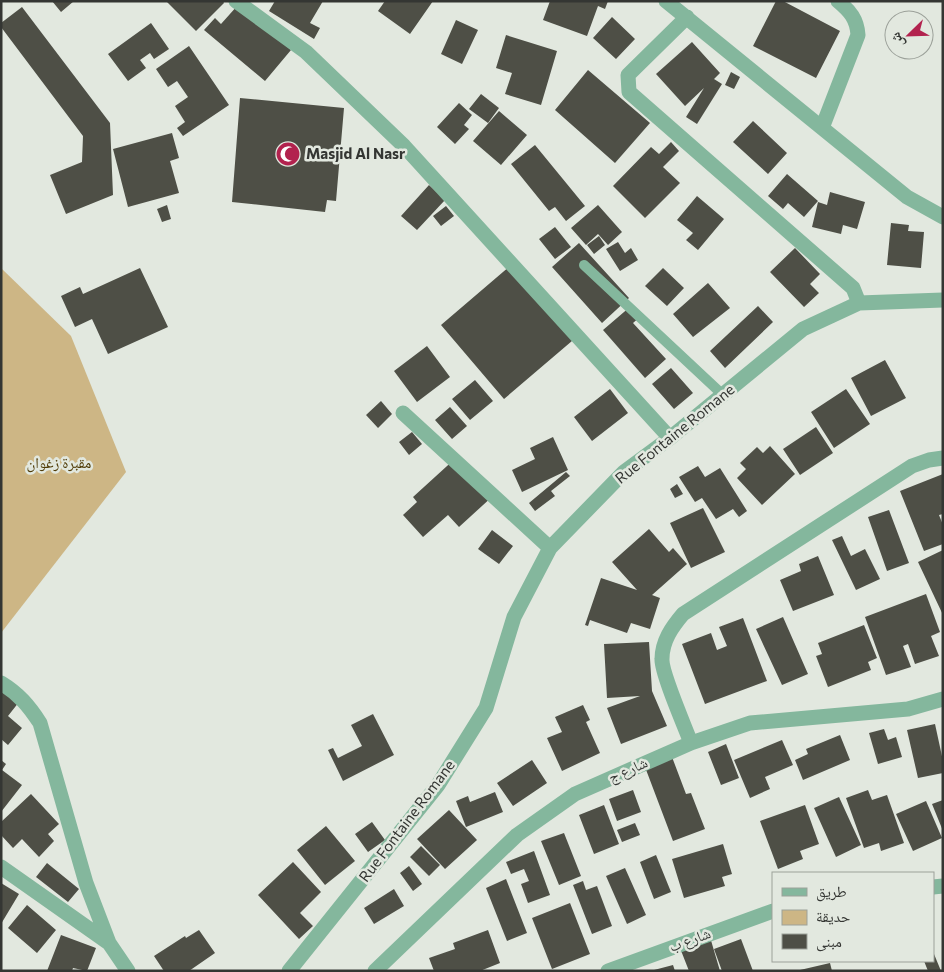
<svg xmlns="http://www.w3.org/2000/svg" width="944" height="972" viewBox="0 0 944 972" font-family="Commissioner,'Noto Naskh Arabic',sans-serif">
<rect width="100%" height="100%" fill="#e2e8df"/>
<path fill="#cdb685" d="M1,268L71,336L126,472L1,633Z"/>
<path fill="#4e4f46" d="M52,1H74L61,12Z
M166,1H223L224,3L196,31Z
M275,1H323L310,23L320,28L314,39L269,11Z
M385,1H433L410,34L378,11Z
M550,1H608L605,9L598,6L587,36L543,20Z
M776,1H783L840,31L816,78L753,46Z
M238,5L291,50L265,81L204,30L215,18L221,24Z
M22,7L110,123L113,195L66,214L50,175L82,162L83,136L1,27V23Z
M612,17L635,39L616,59L593,38Z
M456,20L478,30L462,64L441,54Z
M151,23L169,49L154,59L150,53L140,60L146,68L128,81L108,54Z
M506,35L557,51L541,105L505,94L512,73L496,68Z
M692,42L720,73L714,79L722,84L697,124L686,117L704,88L685,106L656,74Z
M189,46L229,105L183,136L177,128L185,122L175,106L188,97L177,81L168,87L156,69Z
M588,70L650,123L615,163L555,110Z
M731,72L740,77L734,89L725,85Z
M481,94L499,108L488,123L469,109Z
M240,98L344,108L336,201L327,200L325,212L232,202Z
M459,103L472,115L464,125L469,129L455,144L437,127Z
M499,111L527,135L501,165L473,141Z
M753,121L787,153L768,174L733,142Z
M172,133L179,158L170,161L179,193L128,207L113,149Z
M671,142L679,151L663,167L680,183L645,218L613,186L651,147L659,154Z
M535,145L585,206L566,221L555,207L549,211L511,164Z
M787,174L818,201L804,217L788,203L783,209L768,196Z
M429,185L445,200L417,230L401,216Z
M830,192L865,202L857,229L843,225L841,234L812,227L818,202L827,205Z
M697,196L724,219L698,250L686,240L693,233L677,220Z
M167,205L171,219L162,222L157,209Z
M598,205L622,232L608,245L598,234L586,245L571,228Z
M446,206L454,216L441,226L433,216Z
M891,223L909,225L908,231L924,232L921,268L887,265Z
M555,227L571,247L555,259L539,239Z
M599,236L605,245L594,254L587,245Z
M618,242L625,253L631,248L638,260L620,271L606,249Z
M579,243L629,298L602,323L552,267Z
M795,248L820,274L810,284L819,293L804,307L770,272Z
M516,261L579,335L504,399L441,325Z
M140,268L168,327L108,354L92,319L75,327L61,296L80,287L83,294Z
M663,268L684,288L667,306L645,286Z
M708,283L730,308L693,337L673,314Z
M631,306L641,316L633,323L666,359L645,378L603,330Z
M758,306L773,322L725,368L710,351Z
M427,346L450,377L417,402L394,371Z
M885,360L906,398L871,416L851,378Z
M671,368L693,393L674,409L652,384Z
M475,380L493,401L470,420L452,399Z
M610,389L628,413L592,441L574,417Z
M846,389L870,424L834,448L811,412Z
M381,401L392,414L378,428L366,415Z
M450,407L467,426L452,439L435,420Z
M816,427L833,453L800,475L783,449Z
M412,432L422,444L409,455L399,442Z
M553,437L568,470L522,492L512,470L535,459L530,448Z
M770,446L795,474L762,505L737,478L746,469L740,463L757,447L763,453Z
M458,456L494,495L459,527L448,515L423,537L403,515L417,502L413,497Z
M698,466L705,477L720,468L747,511L739,517L733,509L716,519L702,498L695,502L679,477Z
M566,472L570,476L551,491L555,496L535,511L529,503Z
M943,474V514L939,515L943,525V544L924,551L900,491Z
M677,484L683,494L675,498L670,489Z
M703,508L725,552L691,568L670,523Z
M889,510L909,563L887,571L868,517Z
M649,529L669,552L673,548L687,564L652,595L660,598L650,629L631,623L627,633L590,620L588,626L585,625L601,578L637,590L612,562Z
M492,530L513,546L499,564L478,549Z
M842,536L851,556L865,549L880,579L856,590L832,540Z
M943,550V615L918,562Z
M818,556L834,595L793,611L780,580L801,571L799,564Z
M926,594L940,632L931,636L939,656L915,664L908,644L903,646L911,667L886,675L865,617Z
M783,617L808,674L782,685L756,629Z
M743,618L767,681L705,704L682,644L711,633L717,650L727,646L719,627Z
M864,625L877,658L868,662L871,670L828,687L816,656L822,654L818,643Z
M649,642L652,691L667,726L621,744L607,708L640,696L607,698L604,644Z
M1,687L19,702L8,716L22,728L8,745L1,739Z
M583,705L590,720L586,722L600,753L562,771L547,738L562,732L555,717Z
M373,714L394,755L343,781L328,750L333,748L338,758L362,746L351,725Z
M935,724L943,761V773L918,778L907,730Z
M884,729L888,740L896,737L902,757L878,764L869,733Z
M840,735L850,760L803,780L795,760L808,754L806,749Z
M782,740L793,765L765,777L770,789L750,798L734,760Z
M726,744L739,778L721,785L708,752Z
M672,757L686,794L691,793L705,829L673,841L645,767Z
M1,760L6,764L2,770L22,785L1,812Z
M532,760L547,783L513,806L497,783Z
M633,790L641,812L617,821L609,799Z
M868,790L872,800L887,795L904,843L881,851L879,843L864,848L846,798Z
M495,792L503,812L466,827L456,801L468,796L470,802Z
M31,794L59,824L48,834L54,841L39,857L22,839L13,848L1,835V822Z
M839,797L861,845L836,857L814,808Z
M943,800V831L932,804Z
M926,801L942,838L913,851L896,814Z
M604,805L619,844L594,854L579,815Z
M805,805L819,844L800,851L803,859L778,869L760,821Z
M449,810L477,840L445,869L417,839Z
M372,822L385,840L368,852L355,834Z
M635,823L640,835L622,842L617,830Z
M326,826L355,861L325,885L297,850Z
M564,833L581,876L559,885L541,841Z
M723,844L732,874L722,877L725,886L684,898L672,859Z
M421,846L440,865L429,876L410,857Z
M534,851L550,895L528,903L521,884L529,881L524,869L511,874L506,862Z
M656,855L671,892L654,899L640,862Z
M293,862L321,892L300,913L313,926L299,939L258,895Z
M47,863L79,889L68,902L36,877Z
M409,866L422,884L413,891L400,873Z
M625,868L646,915L627,924L606,876Z
M506,879L527,933L507,941L486,888Z
M583,881L586,890L597,886L612,926L592,934L573,885Z
M1,883L19,894L1,924Z
M394,889L404,906L374,924L364,908Z
M570,903L590,954L552,969L532,918Z
M27,905L56,930L37,953L8,928Z
M199,930L215,953L189,971H164L154,956L185,936L186,938Z
M488,930L500,963L480,971H434L429,958L455,949L453,943Z
M61,935L96,948L87,971L73,968L72,971H47Z
M710,937L720,971H689L680,948Z
M741,939L753,971H722L714,949Z
M933,954H934L941,971H928L924,961H933Z
M830,963L832,971H800V970Z
M673,965L675,971H654V970Z"/>
<g fill="none" stroke-linecap="round" stroke-linejoin="round">
<path stroke="#84b79d" stroke-width="10" d="M584,265L723,395"/>
<path stroke="#84b79d" stroke-width="15" d="M236,1L306,52L404,146L670,438
M666,1L907,197L943,217
M687,17L628,75L629,92L853,288L859,303
M822,128L858,35C857,19 850,11 838,1
M403,413L550,548
M1,683C19,694 29,706 40,723L86,883L109,943L128,971
M691,743C685,727 661,672 662,659C662,641 672,627 683,614L912,466L929,460L943,458
M1,867L109,943
M933,887L943,886
M289,971L438,785L486,708L514,617L550,548L624,472L670,438L803,329L859,303L943,300
M375,971L517,835L575,794L691,743L750,723L908,709L943,699
M608,971L773,911"/>
</g>
<defs>
<symbol id="mosque-disc" viewBox="-11 -11 22 22"><circle r="9.5" fill="#b2224e" stroke="#e2e8df"/><path d="M3.5-4.9A6 6 0 1 0 3.5 4.9A5 5 0 1 1 3.5-4.9Z" fill="#fff"/></symbol>
</defs>
<g fill-rule="evenodd">
<use href="#mosque-disc" x="274" y="140" width="28" height="28"/>
</g>
<g text-anchor="middle" stroke-width="5" stroke-linejoin="round" paint-order="stroke">
<g font-size="15" font-weight="bold" fill="#343633" stroke="#e2e8df" text-anchor="start">
<text x="306" y="159">Masjid Al Nasr</text>
</g>
<g font-size="15" fill="#343633" stroke="#e2e8df">
<text transform="translate(675 434) rotate(-39)" y="5">Rue Fontaine Romane</text>
<text transform="translate(628 770) rotate(-24)" y="5">شارع ج</text>
<text transform="translate(407 821) rotate(-53)" y="5">Rue Fontaine Romane</text>
<text transform="translate(690 940) rotate(-20)" y="5">شارع ب</text>
</g>
<g font-size="15" fill="#503c08" stroke="#e2e8df">
<text x="59" y="468">مقبرة زغوان</text>
</g>
</g>
<rect width="944" height="972" fill="none" stroke="#343633" stroke-width="5"/>
<rect x="772" y="872" width="162" height="90" fill="#e2e8df" stroke="#9ca19a"/>
<rect x="782" y="888" width="25" height="8" fill="#84b79d" stroke="#9ca19a"/>
<text x="816" y="897" font-size="15" fill="#343633">طريق</text>
<rect x="782" y="910" width="25" height="15" fill="#cdb685" stroke="#9ca19a"/>
<text x="816" y="922" font-size="15" fill="#343633">حديقة</text>
<rect x="782" y="934" width="25" height="15" fill="#4e4f46" stroke="#9ca19a"/>
<text x="816" y="947" font-size="15" fill="#343633">مبنى</text>
<g transform="translate(909 35) rotate(247)"><circle r="24" fill="#e2e8df" stroke="#9ca19a"/>
<path d="M0-4L9 19L0 12L-9 19Z" fill="#b2224e"/>
<text y="-8" font-size="14" font-weight="bold" text-anchor="middle" fill="#343633">ش</text>
</g>
</svg>
